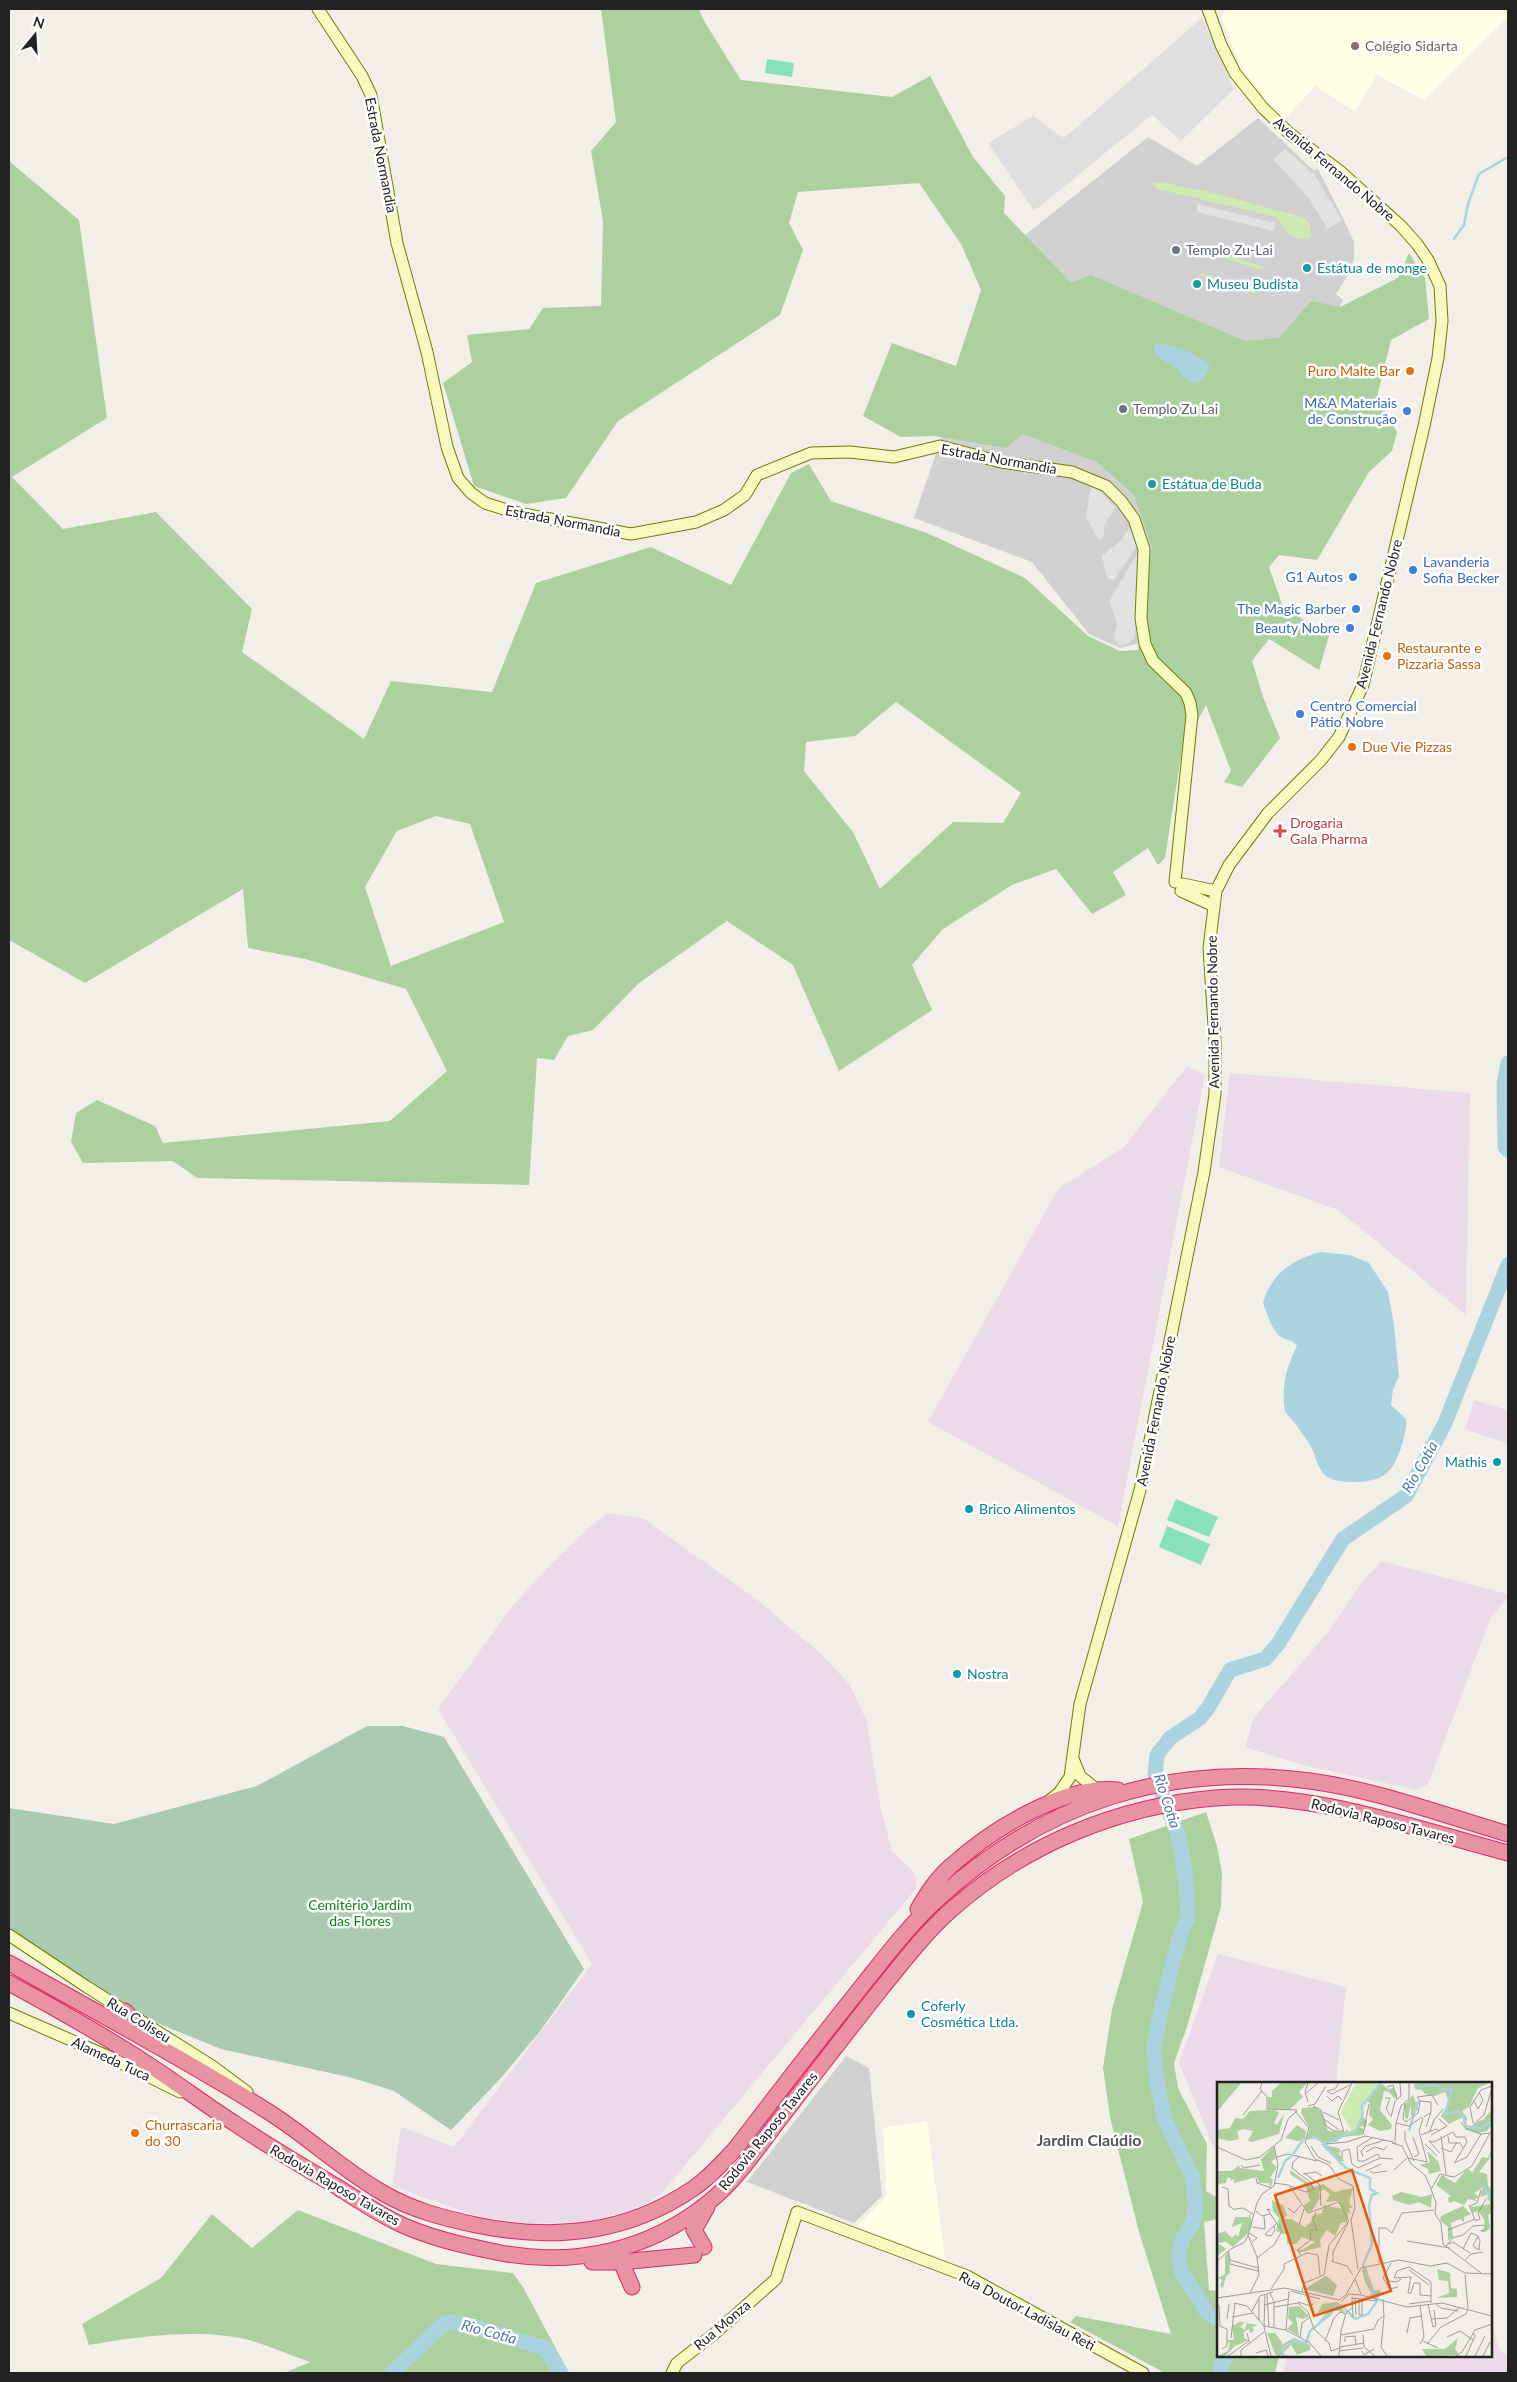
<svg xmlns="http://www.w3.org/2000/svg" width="1517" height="2382" viewBox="0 0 1517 2382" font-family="Lato,sans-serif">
<rect width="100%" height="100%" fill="#f2efe9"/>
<path fill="#e0dfdf" d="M1202,18L1234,89L1181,141L1152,115L1034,211L988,143L1033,116L1064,138Z"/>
<path fill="#ebdbe8" d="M1187,1066L1205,1075L1118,1526L928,1422L1058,1189L1124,1147Z
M1230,1073L1470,1093L1466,1315L1338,1210L1219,1167Z
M1474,1400L1508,1410V1444L1465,1429Z
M609,1513L644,1519L755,1598L821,1654L850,1685L867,1722L881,1809L892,1851L913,1871L917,1881L915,1890L662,2193L645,2204L626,2212L590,2221L531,2224L476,2216L392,2186L401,2127L454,2147L592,1964L438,1709L513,1605L550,1565L596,1521Z
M1381,1561L1508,1594V1598L1491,1617L1428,1784L1417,1790L1303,1765L1245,1747L1253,1719L1329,1631L1360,1585Z
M1218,1954L1346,1987L1336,2083H1218V2158L1179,2063Z
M1491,2319L1499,2350L1508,2356V2373H1283L1287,2356H1491Z"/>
<path fill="#ffffe5" d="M1231,9H1508V17L1424,100L1377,75L1355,111L1315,86L1283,121L1261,101L1243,76L1221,16Z
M927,2121L945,2259L856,2227L887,2196L883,2128Z"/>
<path fill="#d0d0d0" d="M1258,118L1313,170L1318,169L1344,220L1354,242V259L1350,272L1336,294L1343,300L1194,629L1120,648L1089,634L1032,562L914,518L1005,251L1148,137L1197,166Z
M846,2056L869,2068L882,2196L854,2223L747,2182Z"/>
<path fill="#cdebb0" d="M1160,182L1218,194L1305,218L1310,224L1311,237C1294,245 1285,230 1277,217L1157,189L1153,183Z
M1209,249L1264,267L1262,270L1207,253Z
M1201,273L1256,291L1255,294L1200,276Z"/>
<path fill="#add19e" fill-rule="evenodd" d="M601,9H699L704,21L741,80L892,97L930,76L973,157L1005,196L1004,213L1071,283L1091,275L1245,341L1279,338L1311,301L1340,307L1398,278L1409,253L1425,278L1429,319L1391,340L1377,397L1397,432L1392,451L1369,472L1317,560L1279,555L1269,567L1283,607L1329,636L1319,670L1269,639L1252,661L1263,697L1280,738L1242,787L1224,782L1231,771L1206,705L1182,750L1165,858L1158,865L1148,848L1113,872L1126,895L1092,914L1056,869L1012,885L943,929L912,965L932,1010L839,1071L793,965L727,921L639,983L593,1030L568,1036L554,1060L537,1058L529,1185L197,1178L173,1161L83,1163L71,1142L76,1113L97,1100L155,1126L163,1143L390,1121L447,1071L406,989L305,959L248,948L243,889L85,983L9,940V161L79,220L107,418L12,477L63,529L156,512L252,609L242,652L364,739L391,681L492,692L536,583L651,547L731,585L791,473L809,464L831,501L927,533L1025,578L1088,636L1120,651L1138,650L1152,547L1134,495L1097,462L1023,434L1006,448L935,436L901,437L863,416L892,343L956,366L981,290L961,244L919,183L798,192L789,223L803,250L780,315L618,421L566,498L526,504L474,486L443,383L472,362L467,335L529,329L543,308L601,306L603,221L591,151L616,122ZM896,702L1021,793L1003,823L953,822L880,889L853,832L804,771L806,742L855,736ZM436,816L470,824L504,922L391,966L365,887L397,831Z
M1206,1812L1217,1846L1222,1873L1221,1907L1187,2027L1174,2063L1178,2088L1207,2144L1206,2191L1218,2198V2219L1204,2222L1209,2290L1218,2291V2356H1279L1275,2373H1165L1070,2322L1076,2316L1171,2334L1139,2232L1110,2117L1103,2068L1112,2009L1143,1902L1129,1839Z
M298,2210L436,2264L513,2273L523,2287L569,2373H284L310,2362C290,2355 269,2346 249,2340C203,2328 136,2336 89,2345L82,2324L161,2278L212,2214L252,2248Z"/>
<path fill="#aacbaf" d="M367,1726H403L444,1737L584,1969L541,2030L501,2078L451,2130L394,2091L353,2078L221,2049L135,2014L9,1930V1808L114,1824L257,1786Z"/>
<path fill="#88e0be" d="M767,59L794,63L792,77L765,73Z
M1176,1499L1218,1517L1209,1537L1167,1520Z
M1167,1526L1210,1544L1201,1565L1159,1547Z"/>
<path fill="#e2e2e2" d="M1285,149L1314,174L1342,220L1328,229L1308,197L1273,159Z
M1198,204L1275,223L1274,231L1197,212Z
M1091,486L1099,490L1115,508L1104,525V536L1099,541L1086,517Z
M1131,527L1138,544L1114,580L1107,578L1102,556L1120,541Z
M1140,549L1143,555L1134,638L1127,644L1120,645L1114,639L1117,623L1109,601Z"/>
<path fill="#aad3df" d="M1156,343C1174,346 1198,352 1210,366C1205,378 1202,385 1188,382L1176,368L1155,355L1154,349Z
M1320,1252L1350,1255L1369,1263L1388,1292L1394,1325L1399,1376L1393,1389L1391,1405L1406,1419C1407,1428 1404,1437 1402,1445C1393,1472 1385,1481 1356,1482C1346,1482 1335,1482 1326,1476C1318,1469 1316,1458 1312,1449C1310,1443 1289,1415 1285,1412C1281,1387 1286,1368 1297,1346C1292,1340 1290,1341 1283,1338C1273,1334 1266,1312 1263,1302C1272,1273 1292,1260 1320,1252Z"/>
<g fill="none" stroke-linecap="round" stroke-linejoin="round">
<path stroke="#aad3df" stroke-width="2.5" d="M1454,239L1464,225L1468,204L1479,174L1508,157"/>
<path stroke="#aad3df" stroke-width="15" d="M1508,1063L1504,1084L1505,1147L1508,1150
M1218,2319L1207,2313L1181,2271L1179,2253L1182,2240L1193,2223L1196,2204L1192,2176L1165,2120L1157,2083L1154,2048L1159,2018L1180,1936L1188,1917L1186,1879L1179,1838L1155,1775L1157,1755L1170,1738L1200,1718L1208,1708L1230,1670L1265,1659L1278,1644L1343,1539L1406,1496L1445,1423L1508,1265
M392,2373L446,2322L464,2324L545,2348L561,2373
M1222,2373L1221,2364L1226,2356"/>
<defs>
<path id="secondary" d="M318,9L362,76L371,95L397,243L427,352L447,447L458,478L471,493L485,503L513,512L631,534L696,522L724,510L745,495L757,475L811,453L850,452L894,457L940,446L1001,462L1072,472L1106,486L1121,501L1134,519L1144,549L1141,618L1145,644L1153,661L1186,693L1190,703L1192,715L1175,882
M1183,884L1216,891
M1181,891L1214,906
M1074,1761L1080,1776L1096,1789
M1050,1800L1059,1793L1070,1777L1080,1704L1140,1490L1204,1172L1215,1094V1041L1209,948L1216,891L1229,865L1268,813L1321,760L1339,737L1363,685L1424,426L1438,358L1442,321L1440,286L1428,260L1417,244L1401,226L1341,172L1289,133L1263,108L1235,73L1221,45L1208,9
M9,1935L87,1987L212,2066L247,2092
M9,2013L105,2055L180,2092
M672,2373L677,2363L714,2334L776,2279L797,2212L967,2276L1143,2373"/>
<path id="highway" d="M918,1909C927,1894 937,1878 951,1866C991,1830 1062,1785 1118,1790
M9,1963C94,2011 181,2057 264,2109C305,2134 341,2169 383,2193C412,2210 443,2218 476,2225C554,2241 627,2234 694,2188C710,2177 723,2162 736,2148C777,2094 819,2040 862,1986C886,1956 910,1924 939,1898C1043,1803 1169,1762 1310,1781C1377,1790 1443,1815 1508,1834
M9,1983C55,2008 102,2034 146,2063C176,2082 204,2104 234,2123C268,2146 304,2167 339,2188C356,2199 374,2211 392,2220C424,2237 466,2246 501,2253C576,2267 650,2250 709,2202C738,2179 760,2144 783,2115C815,2073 848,2031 881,1989C903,1962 925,1933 951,1910C1024,1845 1118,1806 1215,1798C1308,1790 1417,1829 1508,1853
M125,2011L148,2036
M704,2247L694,2230L707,2207
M592,2262H621L694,2255
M621,2262L632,2287"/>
</defs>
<use href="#secondary" stroke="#707d05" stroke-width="13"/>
<use href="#highway" stroke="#dc2a67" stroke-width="17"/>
<use href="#secondary" stroke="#f7fabf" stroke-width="11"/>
<use href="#highway" stroke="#e892a2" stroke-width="15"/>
</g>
<circle fill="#8d6e63" stroke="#fff" stroke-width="2" cx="1355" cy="46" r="5"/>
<g fill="#6b7280" stroke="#fff" stroke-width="2">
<circle cx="1176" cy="250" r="5"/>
<circle cx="1123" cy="409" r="5"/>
</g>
<g fill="#0f9aa8" stroke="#fff" stroke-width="2">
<circle cx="1307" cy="268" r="5"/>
<circle cx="1197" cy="284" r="5"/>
<circle cx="1152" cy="484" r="5"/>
<circle cx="1497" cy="1462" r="5"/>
<circle cx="969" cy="1509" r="5"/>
<circle cx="957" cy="1674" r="5"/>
<circle cx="911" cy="2014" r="5"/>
</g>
<g fill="#e8710a" stroke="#fff" stroke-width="2">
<circle cx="1410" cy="371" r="5"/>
<circle cx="1387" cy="656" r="5"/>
<circle cx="1352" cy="747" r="5"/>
<circle cx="135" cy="2133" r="5"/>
</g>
<g fill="#3f7fe0" stroke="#fff" stroke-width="2">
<circle cx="1407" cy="411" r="5"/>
<circle cx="1413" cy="570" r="5"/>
<circle cx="1353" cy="577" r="5"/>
<circle cx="1356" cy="609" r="5"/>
<circle cx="1350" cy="628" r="5"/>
<circle cx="1300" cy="714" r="5"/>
</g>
<path fill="#e0444e" stroke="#fff" stroke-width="2" d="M1277.5 823.5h5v5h5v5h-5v5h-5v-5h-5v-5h5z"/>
<g text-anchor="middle" stroke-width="5" stroke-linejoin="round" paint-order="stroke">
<g font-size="14" fill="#785e54" stroke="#fff" text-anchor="start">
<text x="1365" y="51">Colégio Sidarta</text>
</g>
<g font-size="14" fill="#222" stroke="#fff">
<text transform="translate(381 155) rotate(79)" y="5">Estrada Normandia</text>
<text transform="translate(1334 169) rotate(40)" y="5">Avenida Fernando Nobre</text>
<text transform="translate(999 459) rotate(10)" y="5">Estrada Normandia</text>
<text transform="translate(563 521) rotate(11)" y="5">Estrada Normandia</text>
<text transform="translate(1379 614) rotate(-76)" y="5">Avenida Fernando Nobre</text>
<text transform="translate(1213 1012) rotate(-91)" y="5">Avenida Fernando Nobre</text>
<text transform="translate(1156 1411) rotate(-79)" y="5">Avenida Fernando Nobre</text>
<text transform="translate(1383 1821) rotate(14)" y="5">Rodovia Raposo Tavares</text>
<text transform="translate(139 2020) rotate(32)" y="5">Rua Coliseu</text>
<text transform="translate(111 2059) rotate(25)" y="5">Alameda Tuca</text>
<text transform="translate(768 2131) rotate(-51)" y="5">Rodovia Raposo Tavares</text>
<text transform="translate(335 2185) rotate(30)" y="5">Rodovia Raposo Tavares</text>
<text transform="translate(1027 2311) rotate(28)" y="5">Rua Doutor Ladislau Reti</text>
<text transform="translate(722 2325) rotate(-40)" y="5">Rua Monza</text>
</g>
<g font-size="14" fill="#5b616d" stroke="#fff" text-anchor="start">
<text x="1186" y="255">Templo Zu-Lai</text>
<text x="1133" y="414">Templo Zu Lai</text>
</g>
<g font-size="14" fill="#0d838f" stroke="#fff" text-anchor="start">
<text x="1317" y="273">Estátua de monge</text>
<text x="1207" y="289">Museu Budista</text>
<text x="1162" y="489">Estátua de Buda</text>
<text x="1487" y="1467" text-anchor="end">Mathis</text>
<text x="979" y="1514">Brico Alimentos</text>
<text x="967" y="1679">Nostra</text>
<text x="921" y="2011">Coferly<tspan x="921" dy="16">Cosmética Ltda.</tspan></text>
</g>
<g font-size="14" fill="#c56008" stroke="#fff" text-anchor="start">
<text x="1400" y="376" text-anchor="end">Puro Malte Bar</text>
<text x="1397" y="653">Restaurante e<tspan x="1397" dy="16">Pizzaria Sassa</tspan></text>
<text x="1362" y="752">Due Vie Pizzas</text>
<text x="145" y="2130">Churrascaria<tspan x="145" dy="16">do 30</tspan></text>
</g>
<g font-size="14" fill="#366cbe" stroke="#fff" text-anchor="end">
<text x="1397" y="408">M&amp;A Materiais<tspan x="1397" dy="16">de Construção</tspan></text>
<text x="1423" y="567" text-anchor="start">Lavanderia<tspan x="1423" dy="16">Sofia Becker</tspan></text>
<text x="1343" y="582">G1 Autos</text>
<text x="1346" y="614">The Magic Barber</text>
<text x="1340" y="633">Beauty Nobre</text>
<text x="1310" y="711" text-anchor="start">Centro Comercial<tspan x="1310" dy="16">Pátio Nobre</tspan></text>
</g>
<g font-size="14" fill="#be3a42" stroke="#fff" text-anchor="start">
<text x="1290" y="828">Drogaria<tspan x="1290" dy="16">Gala Pharma</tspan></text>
</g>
<g font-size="14" fill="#0c8416" stroke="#fff">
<text x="360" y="1910">Cemitério Jardim<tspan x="360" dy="16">das Flores</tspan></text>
</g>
<g font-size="15" font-style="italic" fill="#4a7aab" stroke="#fff">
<text transform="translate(1420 1467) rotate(-60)" y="5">Rio Cotia</text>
<text transform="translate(1167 1801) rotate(72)" y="5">Rio Cotia</text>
<text transform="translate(489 2332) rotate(15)" y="5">Rio Cotia</text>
</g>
<g font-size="16" font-weight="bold" fill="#555" stroke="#fff">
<text x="1089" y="2146">Jardim Claúdio</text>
</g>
</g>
<g transform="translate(1217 2082)">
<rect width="275" height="275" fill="#f2efe9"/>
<path d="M139,1H163L145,24L144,37L135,50L124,30Z" fill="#cdebb0"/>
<path d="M0,1H24L0,30ZM64,1H90L82,10L86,15L72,28L51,27V15H55V9ZM164,1L171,7L176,6L180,13L178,17L172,10L167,9L163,28L175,43L174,47L163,49L151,43L156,37L152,33L153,21L150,19ZM197,1H272L261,6L252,25L245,29L250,36L249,43L255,44L258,40L266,38L275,27V42L270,49L262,51L248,47L246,35L232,42L224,34L232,20L228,10L218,14L208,12L205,8L198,7ZM196,13L201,27L194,35V22L191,37L188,36V23ZM148,20L146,35L150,39L149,45L142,44L147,48L145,53L125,55L119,60H105L97,54L89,57L93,47L84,31L85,26L98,25L104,29L111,49L128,50L130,47L133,52L139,49L145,37ZM58,28L62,31L57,41L60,43L67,32L62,52L35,60L31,59L36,49L27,47L20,49L22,57L13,59L0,56V48L13,46L18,36L26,37L33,29ZM80,43L89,49L88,57L81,59L68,56ZM106,63L122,66L124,71L121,70L127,79H121ZM57,64L59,76L54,80L60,85L53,96L56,97L54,105L52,101H42L40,95L17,101V97L13,99L14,96H10L9,101L0,102V89H15L22,83L23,86L47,89L44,77ZM275,66L273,76L262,90L270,92L271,104L275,108V130L271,133L273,146L266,152L268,150L262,149L268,146L267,137L261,129L256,131L253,125L274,122L270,116L272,112L263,115L266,105L257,111L262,115L258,117L260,119L251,117L247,123L237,119L232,121L231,116L234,114L219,103L225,93L238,101L248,89L252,87L255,91L265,75L271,76ZM210,69L221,79L224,89L212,92L211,87L203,83L213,80ZM73,88L97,105L106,102L117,110L136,106L132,121L136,126H132L134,133L131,130L130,140L124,141L118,154L110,148L103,158L104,165L81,171V167L85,168L98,160L85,155L79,162H70V153L59,149L62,136L56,129L55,118L66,123L70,133L67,137H74L88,145L94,140L95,134L105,131L107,123L126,127L121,119L109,120L113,112L107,107L102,110L103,116L95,129L90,130L87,123L93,119L88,102L73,92ZM184,110L205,115L215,112L214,126L202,120L192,123L176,118L175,114ZM246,124L254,132L247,135V140L243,137L234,141L236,155L231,158V145L223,138L224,134ZM33,131L35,143L30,152L16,165L9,160L1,161L9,167L0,174V152L8,149L15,156L19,152L21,155L25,141L15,145L18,135H32ZM12,170L13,191L9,194L6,206L3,204L5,198L1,196L8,192V174ZM149,185L157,209L164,208L162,216L150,213L155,212L148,200L145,188ZM220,187L233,191L234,206L240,207V215L219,216L232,211L231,199L222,198ZM121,220L128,231L117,228L99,243L112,228L101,231L105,222ZM82,224L92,234L86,237L79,235L82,254L70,247L76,241L71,236L72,225ZM22,240H28L23,245L28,248L30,241L41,243L35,245L37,249L33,251L32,247L27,250V256L32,258L18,264L8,274H1L11,269L13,262L9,258H17L15,244ZM50,251H58L66,262L77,256L87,260L93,263V268L76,274L80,272L74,263L63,274H59ZM241,256L238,267L242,271L240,273L209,274L205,267H228Z" fill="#add19e"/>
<path d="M109,194L120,203L116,214L87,207Z" fill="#aacbaf"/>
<path fill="none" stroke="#aad3df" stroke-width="2.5" d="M199,1L202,5L219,2L225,7H235L228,32L241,29L248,36L247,41M249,45L263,46L275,39M192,49L201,19M90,57L98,55L107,61M76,72L86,58M61,96L68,79L75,74M265,104L275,117M68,274L64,271L68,264L79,259L89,261L93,249L114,232L119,223H124L138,237L151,232L160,219L146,183L155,162L152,123L155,113L160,111L153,107V96L129,86L106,63L139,48L145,36V24L164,1"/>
<path fill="none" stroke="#9f9d99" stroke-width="1" d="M45,1L43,7L50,15V27L80,28M170,5L176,3L180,17M110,9L115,12L133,3M110,9L118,7L122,1M88,12L101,1M110,14L115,19L121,14L125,18M168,16H173L169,27L173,33M257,19L261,27L266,18L262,10M91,20L88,10L91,1M188,21L186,37L189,40L201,31L203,19M91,24L98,22L109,4M96,24L104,28L109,44L117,49H127M78,29L92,46L88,60L98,77L112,83L122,97L136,104L138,126L134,138L141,187M106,30L122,38M26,33L45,9M174,35L178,19L184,14L183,1M207,35L214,30V20L203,19L200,15L215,13L221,23M107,37L121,47M260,39L267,33L275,6M244,40L249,47L264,52L274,51M179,41L184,24L192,17V1M256,41L253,25L264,8L275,4M209,45L214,30M188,49V58L197,79M213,49L217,38L226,27M127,50L121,30L135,1M146,53L152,22M204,53L219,47L223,49M214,53L230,44L222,37M224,54L229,92M231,54L232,61H243L246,66M196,55L202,72L197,75M155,56L140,65L141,79H147L161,72L163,76M178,59L179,41L192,44L205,35M180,61H175L185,64L194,82L208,93L214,107M109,62L130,60L148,54L176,60M208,62L220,74M94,64L101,75L114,81M0,65L29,78L43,75L64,58L71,37L80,29M224,66L234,70L240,60M149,70L158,65L167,68L170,64M223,71L212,59L217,60L236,50L239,55H248L250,60L238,80M60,75L71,72L100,79M146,75L144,69L149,64L168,58M125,76V69L132,67L135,82L141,86L163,76L176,77M191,76L210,80L202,49L206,36M237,81L250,75L264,52M24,83L27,86L43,83M177,88L190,76M149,89L164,82M153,89L156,91L170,89M87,91L103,103L104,124M86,92L99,90L105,94M39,96L40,101L55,106M57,101L72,103L91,131L122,120L132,139M73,104L89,110L97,107L93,100L75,86L76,80L82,75M5,105L11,107L12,124L18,128M252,123L258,138M253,124L260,121L264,108M71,126L77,131L84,123M18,127L26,126L36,132M39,129L45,134L53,132M258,139L263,137L261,131L269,117M82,143L87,127M57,144L58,148L54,154L49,153L48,152L57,144L60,141M35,145L48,147L47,134M231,148L258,137M32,151L40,156L35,160M190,159L233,166M232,162L236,160L253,171M229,165L235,156L246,153L256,144L267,143L269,146L265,150M246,167L254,151L259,153L261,154V155L263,158L262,168L256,164L261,154M11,169L13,178L41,186M84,173L80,168L94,158L93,148H100L96,138L99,130M40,176L57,163L65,149L50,127L54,128M13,177V182L41,189M248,178L254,172L266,170M0,179L14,167L28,160L31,153M114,179L130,184L136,193M116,179V170L131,141M162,181V146H169L175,151L185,131L217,128M174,181L166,196L173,207L181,205M192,188L212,203M168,191L172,199L180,200L184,197M264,191L226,162L224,141L218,132L219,121L214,107L223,92L237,95L255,84L273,51M138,197L144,212M54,207L67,187V182L90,171L101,173L103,193M74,209L103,217M85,210L87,201L107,193L112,163L132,139M33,211L42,193L40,175L31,153L40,121L45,112L57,104L61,83L57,63M53,211L57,220V245M48,212L47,245L54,274M50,212L52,245M214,214L203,213V201H197L194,211H191L194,195L177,196L180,189L192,185L213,199L214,201V221M135,215L136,235M0,216L68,206L122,218L129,213L144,186L182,178L213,184L230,181L248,191L275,192M135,216L159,219L160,216M138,216L139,233M142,216V233H145M42,217V238M166,217L167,235M81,220L94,224L97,221M124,220L132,212L144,213L190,225L225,221L275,234M17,221L30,224L47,244L69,248M81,221L91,230L97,247L112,261L114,269L123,266M192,222L214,219M211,222L216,245M219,222L224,226L241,229M2,223L3,244M47,223L71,217M57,225L81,221M35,229L43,214L56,210M145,233V216M15,235L36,231M167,235L164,265L170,274M10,237L12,222M214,237L230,236L243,225M3,244L10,247V264L5,267M216,245L219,244L217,228M69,248L72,209M69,248L93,261M190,251L193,236L205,234M124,253L157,247L161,238L167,234M146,253L147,265L158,274M230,255L243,249L256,258M14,256L18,221M83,256L85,241L93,235M108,259L117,236L123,230L129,232M206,259L221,266M92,260L104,274M128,260V255L138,254L139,262M203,262L207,255L203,223M210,262L224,245L249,232L251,226L248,193M123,265L147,261M122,269L146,266M145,269L147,273L157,267M39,271L49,268L51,274M11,274L32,259L30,251M24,274V268L47,250M122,274L124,249L129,231L135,226M239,274L245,270L258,248L275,242M249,274L258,254L256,251M258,274L268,254M266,274L273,260"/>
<path fill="#e8590c" fill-opacity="0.15" stroke="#e8590c" stroke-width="2.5" d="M135,88L174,209L97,234L58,113Z"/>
<rect width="275" height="275" fill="none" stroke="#222" stroke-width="2.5"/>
</g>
<rect width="1517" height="2382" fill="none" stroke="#222222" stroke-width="20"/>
<g transform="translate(35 35) rotate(18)" stroke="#ffffff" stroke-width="4" paint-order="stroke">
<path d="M0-4L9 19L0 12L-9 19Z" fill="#222222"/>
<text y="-8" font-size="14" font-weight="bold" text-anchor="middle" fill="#222222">N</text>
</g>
</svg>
